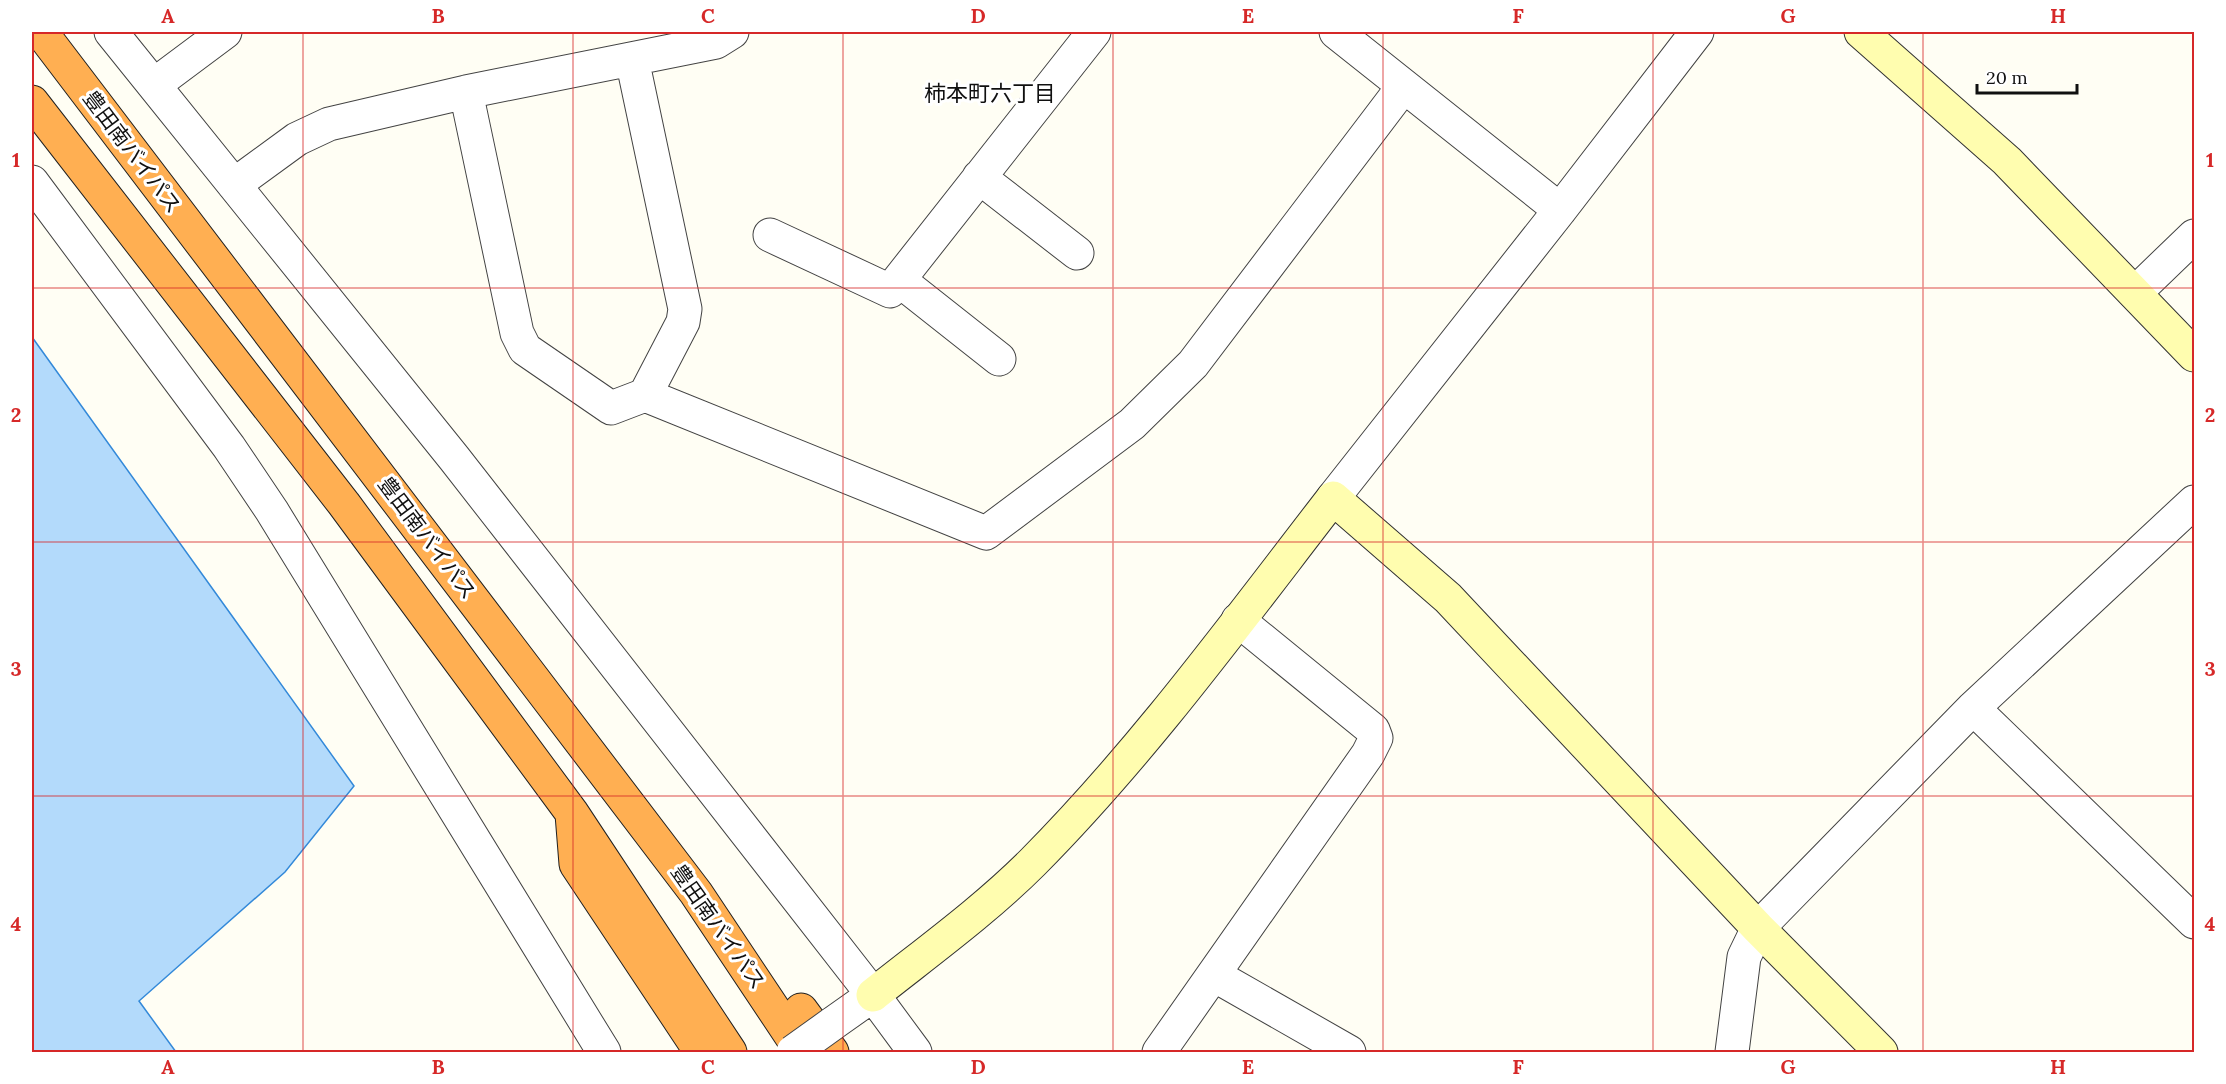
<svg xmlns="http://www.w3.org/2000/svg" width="2226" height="1084" viewBox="0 0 2226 1084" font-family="Lora,'Noto Sans JP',serif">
<rect width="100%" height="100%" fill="#fffef4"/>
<path fill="#b3dafb" stroke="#3389d9" stroke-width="1.5" d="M32,337L354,786L285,872L139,1001L176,1052H32Z"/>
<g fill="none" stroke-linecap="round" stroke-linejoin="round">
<defs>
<path id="street" d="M111,32L454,458L873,995L915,1052
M1336,32L1560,210
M632,59L685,309L683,322L645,395L611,408L525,349L517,333L466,92L716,42L732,32
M154,85L225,32
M979,177L1077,253
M32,182L229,447L272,511L604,1052
M234,185L297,139L329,124L466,92
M770,235L890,291L1094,32
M899,280L999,359
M2135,293L2194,236
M645,395L986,533L1132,424L1193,364L1403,87
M1333,498L1560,210L1697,32
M1973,708L2194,922
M1214,975L1349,1052
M832,1024L873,995
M1159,1052L1368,754L1376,738L1373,730L1238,620
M1732,1052L1744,957L1758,928L1973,708L2194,502"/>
<path id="secondary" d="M1861,32L2007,161L2194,355
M873,995C927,952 984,911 1033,862C1144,750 1237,622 1333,498L1448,598L1758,928L1881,1052"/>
<path id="highway" d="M41,32L696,893L802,1052
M32,102L344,504L572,813L730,1052
M572,814L576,864L701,1052
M801,1010L832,1052"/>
</defs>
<use href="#street" stroke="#434343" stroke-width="35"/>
<use href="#secondary" stroke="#323232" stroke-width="35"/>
<use href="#highway" stroke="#212121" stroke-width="35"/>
<use href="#street" stroke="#fff" stroke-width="33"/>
<use href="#secondary" stroke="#fffdaf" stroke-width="33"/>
<use href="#highway" stroke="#ffaf52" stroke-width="33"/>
<defs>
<path id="street-bridge" d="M793,1052L832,1024"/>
</defs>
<use href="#street-bridge" stroke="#434343" stroke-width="35" stroke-linecap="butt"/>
<use href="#street-bridge" stroke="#fff" stroke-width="33"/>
</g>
<path fill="none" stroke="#d62828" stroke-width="1.5" stroke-opacity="0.55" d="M303,32V1052M573,32V1052M843,32V1052M1113,32V1052M1383,32V1052M1653,32V1052M1923,32V1052M32,288H2194M32,542H2194M32,796H2194"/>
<g text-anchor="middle" stroke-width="6" stroke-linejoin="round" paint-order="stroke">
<g font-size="21" fill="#101010" stroke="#fff">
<text transform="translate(132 152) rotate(53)" y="7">豊田南バイパス</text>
<text transform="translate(427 538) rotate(53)" y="7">豊田南バイパス</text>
<text transform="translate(718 927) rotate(55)" y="7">豊田南バイパス</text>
</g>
<g font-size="22" fill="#101010" stroke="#fff">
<text x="990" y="101">柿本町六丁目</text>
</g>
</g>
<rect width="2226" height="1084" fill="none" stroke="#ffffff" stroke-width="66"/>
<path d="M1977 84v9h100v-9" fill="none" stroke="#101010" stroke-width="3"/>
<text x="1986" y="84" font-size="18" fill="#101010" stroke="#ffffff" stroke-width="4.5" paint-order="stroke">20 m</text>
<rect x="33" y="33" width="2160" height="1018" fill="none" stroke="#d62828" stroke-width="2"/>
<g font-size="20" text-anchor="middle" font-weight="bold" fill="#d62828">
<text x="168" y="23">A</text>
<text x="438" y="23">B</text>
<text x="708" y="23">C</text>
<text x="978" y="23">D</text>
<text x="1248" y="23">E</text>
<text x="1518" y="23">F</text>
<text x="1788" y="23">G</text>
<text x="2058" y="23">H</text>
<text x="16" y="167">1</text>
<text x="2210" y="167">1</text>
<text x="16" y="422">2</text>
<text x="2210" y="422">2</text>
<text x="16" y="676">3</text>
<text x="2210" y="676">3</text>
<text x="16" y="931">4</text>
<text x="2210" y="931">4</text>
<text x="168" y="1074">A</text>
<text x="438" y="1074">B</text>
<text x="708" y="1074">C</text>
<text x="978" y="1074">D</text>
<text x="1248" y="1074">E</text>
<text x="1518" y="1074">F</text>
<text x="1788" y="1074">G</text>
<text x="2058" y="1074">H</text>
</g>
</svg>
